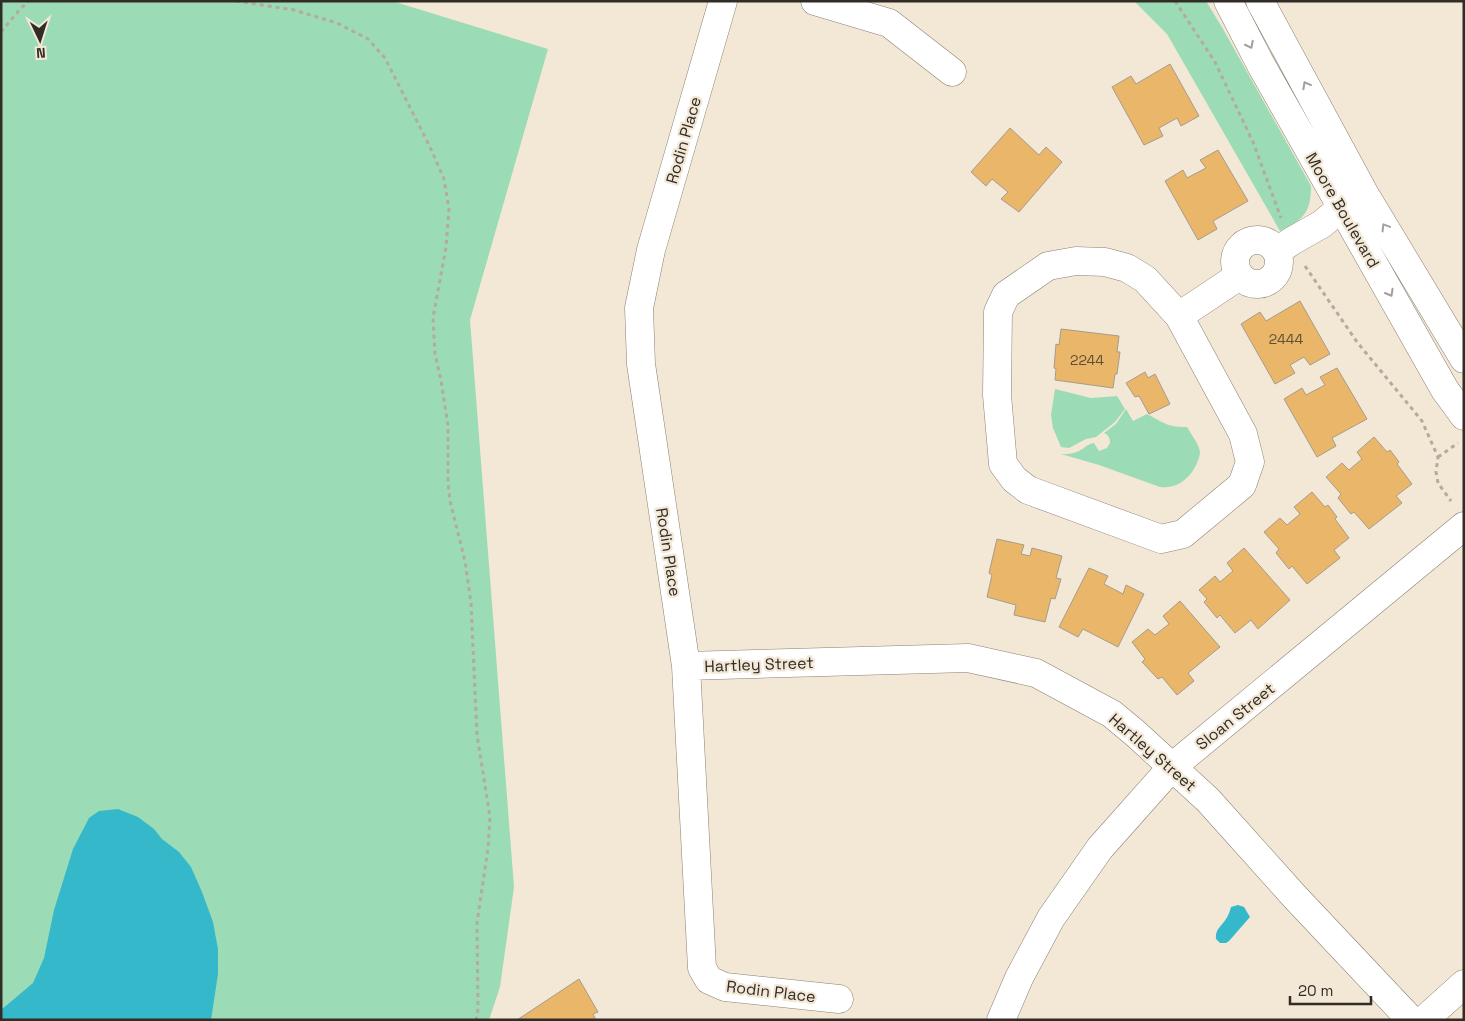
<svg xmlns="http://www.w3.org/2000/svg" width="1465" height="1021" viewBox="0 0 1465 1021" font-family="'Space Grotesk',sans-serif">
<rect width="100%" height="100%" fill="#f3e7d6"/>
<path fill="#9bdcb6" d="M1,1H392L548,49L470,320L514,887L500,987L489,1020H1Z
M1134,1H1206L1223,29L1311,186C1311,213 1303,220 1280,231L1167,34Z
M1055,389L1091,398L1117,396L1125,409L1115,422L1096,437L1086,439L1069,448L1061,447L1053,428L1051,415Z
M1126,409L1133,421L1147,414C1163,422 1168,428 1187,427C1191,434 1199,444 1200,452C1200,456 1198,460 1197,463C1190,479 1177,489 1160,487L1099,465L1061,454C1067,454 1073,454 1079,451C1085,448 1087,444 1094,443L1099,451L1107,448L1110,443C1110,439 1109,435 1104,433L1116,424Z"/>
<path fill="#35b9ca" d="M118,809L138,817L154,829L162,839L179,852L191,867L202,892L213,922L218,949V974L211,1020H1V1010L33,983L44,958L54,910L73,849L89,818L99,811Z
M1238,905L1244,907L1250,917L1229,941L1226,943H1220L1216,939C1215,929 1221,927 1226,919C1228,916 1230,911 1231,907Z"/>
<path fill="#eab76a" stroke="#a69b8b" d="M1170,64L1199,116L1181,126L1177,118L1159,128L1163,136L1144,145L1112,87L1131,76L1136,84Z
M1010,128L1039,155L1046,147L1062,162L1019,212L1001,199L1008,192L992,179L986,186L971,172Z
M1218,150L1248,201L1213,221L1217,229L1198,240L1165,181L1183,170L1187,178L1206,168L1200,160Z
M1300,301L1330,354L1310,365L1304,357L1290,365L1295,373L1275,384L1241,324L1260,312L1266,321Z
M1061,329L1119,336L1117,352H1120L1117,374H1115L1113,388L1055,380L1056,369L1054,368L1056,344L1059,345Z
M1337,368L1367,419L1332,438L1336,446L1317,457L1284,399L1302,388L1306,395L1325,385L1320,377Z
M1145,372L1148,378L1155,374L1170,404L1149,414L1139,396L1135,397L1126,383Z
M1374,437L1387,452L1390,450L1399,462L1397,464L1412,484L1396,496L1402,503L1369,529L1354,512L1351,514L1338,498L1341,494L1326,477L1342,463L1349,470L1362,459L1357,452Z
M1312,492L1325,507L1328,505L1337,517L1335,519L1349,538L1334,550L1340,558L1307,584L1292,566L1289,569L1276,553L1279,549L1264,532L1280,518L1287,525L1300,514L1294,507Z
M997,539L1024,545L1021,554L1030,556L1032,548L1062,556L1056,578L1061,579L1055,599L1051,598L1045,622L1014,615L1016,605L987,597L992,575L989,573Z
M1244,548L1290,600L1258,629L1251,620L1235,633L1220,615L1217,618L1204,602L1207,599L1199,590L1215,576L1220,582L1233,571L1227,563Z
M1089,568L1108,576L1104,584L1123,594L1126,585L1144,594L1118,647L1083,629L1078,637L1059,627Z
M1180,601L1220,647L1188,673L1194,681L1177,695L1162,677L1158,679L1142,662L1145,659L1132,642L1148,629L1155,635L1169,624L1163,616Z
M579,979L598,1012L593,1014L596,1020H517Z"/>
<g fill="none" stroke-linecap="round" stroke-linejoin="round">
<defs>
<path id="street" d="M723,1L651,250L639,308L641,364L686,666L702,968L709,980L725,987L839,999
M815,1L889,23L952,72
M1235 262a22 22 0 1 1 44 0a22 22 0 1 1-44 0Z
M1277,251L1292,241L1322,224L1341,208L1360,195
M1076,261L1105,262L1127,268L1145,279L1179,316L1243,434L1250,462L1242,485L1183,534L1161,539L1028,490L1014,479L1003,464L997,395L998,312L1006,295L1048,266Z
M1179,316L1239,276
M686,666L968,658L1036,673L1112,714L1136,734L1208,800L1295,897L1411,1020
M1001,1020L1019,978L1051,918L1100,848L1172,767L1464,526
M1424,1020L1464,984"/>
<path id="secondary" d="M1228,1L1261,65L1445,390L1464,416
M1260,1L1364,193L1464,359"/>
</defs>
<use href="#street" stroke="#8b8071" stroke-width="29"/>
<use href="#secondary" stroke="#8b8071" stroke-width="29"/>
<path stroke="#b4aa9d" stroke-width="3" stroke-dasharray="4 4" stroke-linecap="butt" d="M236,1L294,10L337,23L368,39L385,58L430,147L444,179L449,209L446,247L433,318L435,354L441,380L448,426V482L450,501L465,561L471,603L477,735L490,817L488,848L477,923L478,1009L476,1020
M1175,1L1215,62L1253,142L1281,218
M1,32L21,8L29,1
M1305,266L1357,342L1422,421L1438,457L1436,472L1438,483L1451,501
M1438,457L1458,443"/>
<use href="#street" stroke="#fff" stroke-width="28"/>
<use href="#secondary" stroke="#fff" stroke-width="28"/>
</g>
<defs><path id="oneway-chevron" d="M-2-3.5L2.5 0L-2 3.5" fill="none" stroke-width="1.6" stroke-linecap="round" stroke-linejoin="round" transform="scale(1.25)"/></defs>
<g stroke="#a2a09d">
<use href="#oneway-chevron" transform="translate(1250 45) rotate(63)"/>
<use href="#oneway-chevron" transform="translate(1306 85) rotate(-119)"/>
<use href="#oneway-chevron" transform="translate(1385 227) rotate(-121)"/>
<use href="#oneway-chevron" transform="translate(1390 293) rotate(60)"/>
</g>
<g text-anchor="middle" stroke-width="4.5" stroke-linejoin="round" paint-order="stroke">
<g font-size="14" fill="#5f4f37">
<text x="1286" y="344">2444</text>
<text x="1087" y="365">2244</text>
</g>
<g font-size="16" fill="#312c26" stroke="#f3e7d6">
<text transform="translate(683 140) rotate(-74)" y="6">Rodin Place</text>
<text transform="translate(1343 210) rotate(60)" y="6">Moore Boulevard</text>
<text transform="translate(669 552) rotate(81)" y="6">Rodin Place</text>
<text transform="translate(759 664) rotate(-2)" y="6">Hartley Street</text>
<text transform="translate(1235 716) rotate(-39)" y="6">Sloan Street</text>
<text transform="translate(1153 752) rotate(41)" y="6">Hartley Street</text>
<text transform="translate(771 991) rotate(7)" y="6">Rodin Place</text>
</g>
</g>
<rect width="1465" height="1021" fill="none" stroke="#312c26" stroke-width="5"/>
<g transform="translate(40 40) rotate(176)" stroke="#f3e7d6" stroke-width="4" paint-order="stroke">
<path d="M0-4L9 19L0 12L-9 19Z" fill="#312c26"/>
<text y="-8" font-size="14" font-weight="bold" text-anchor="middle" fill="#312c26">N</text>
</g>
<path d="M1290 996v8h81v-8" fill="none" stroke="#312c26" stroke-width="2.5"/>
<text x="1298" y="996" font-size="15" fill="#312c26" stroke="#f3e7d6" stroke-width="4" paint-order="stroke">20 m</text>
</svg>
